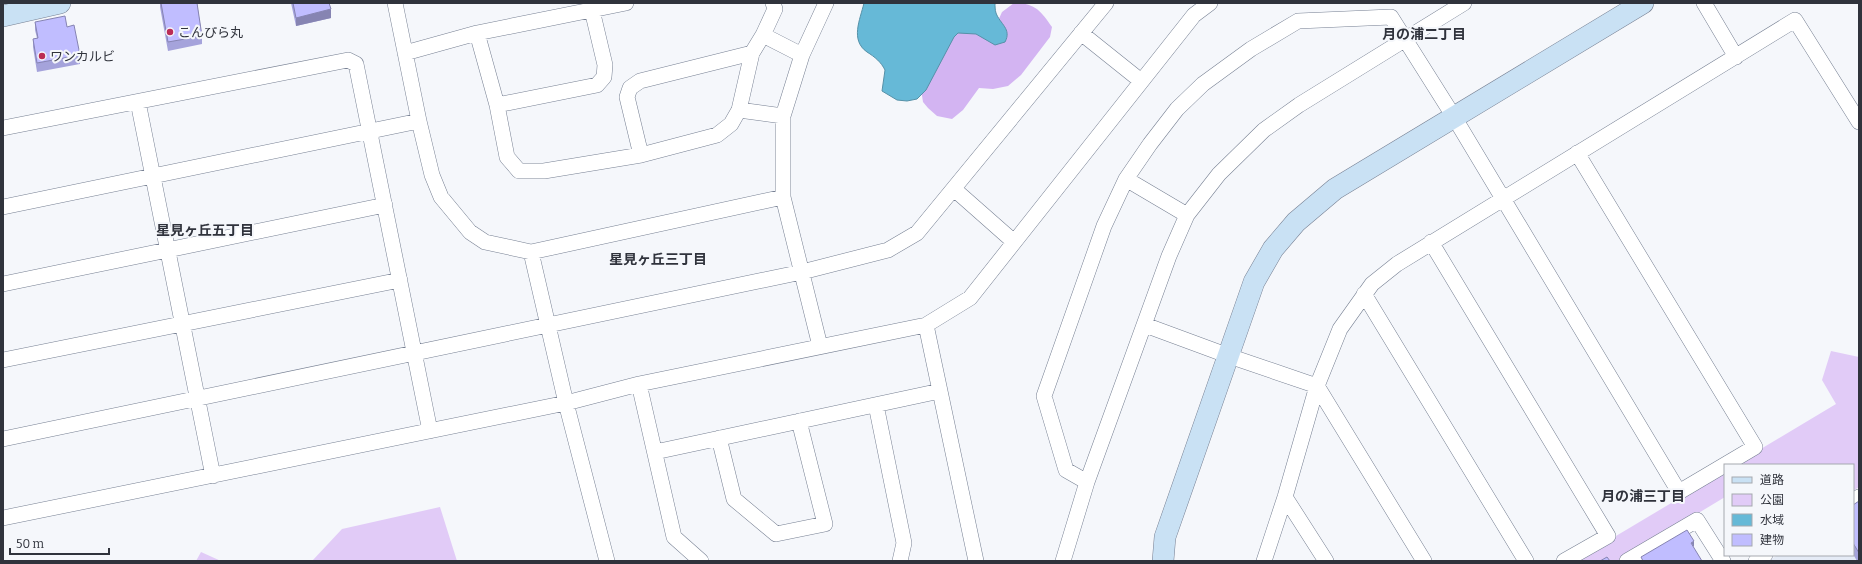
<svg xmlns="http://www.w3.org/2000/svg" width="1862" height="564" viewBox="0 0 1862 564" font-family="Bitter,'Noto Sans JP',serif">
<rect width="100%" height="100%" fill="#f5f7fb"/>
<path fill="#e5ebf6" d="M1853,511L1859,561H1768L1778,555H1853Z"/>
<path fill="#e1cbf7" d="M1831,351L1859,357V487L1853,491V465H1734L1836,404L1822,380Z
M1725,471V497L1619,561H1574Z
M440,507L457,561H312L342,529Z
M201,552L221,561H196Z"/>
<path fill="#d3b4f2" d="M1014,3C1035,3 1041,11 1052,27L1050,37L1021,75L1008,86L993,89L979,88L963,110L952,119L937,116L928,108L923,102L921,89L942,45L962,28L993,32L1002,12Z"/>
<path fill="#66b9d7" stroke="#5691a8" d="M864,3H995C995,6 995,10 996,13C1000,24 1012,29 1005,42L995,45L976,34L958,33L954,37L926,90L917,99L907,101L897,100L882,91L885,70C881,62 875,57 867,52C850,40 860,20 864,3Z"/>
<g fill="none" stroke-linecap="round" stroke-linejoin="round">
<defs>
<path id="street" d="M395,3L419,121L432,175L441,197L470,232L485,242L531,252L783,197
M1704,3L1736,57
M477,33L497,105L507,157L519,171H544L641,155L717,135L731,124L739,110L752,53L763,35L775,9L773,3
M1081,33L1141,81
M763,35L802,55
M405,53L477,33L626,3
M138,102L213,476
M497,105L597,85L604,77L605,65L592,10
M739,110L783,116
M3,128L348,60L356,64L430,431
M641,155L627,97L630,88L640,81L752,53
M1126,179L1187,215
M954,189L1014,242
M3,207L419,121
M1431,242L1608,536L1564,561
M531,252L566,403L607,561
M3,284L385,205
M1364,294L1526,561
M926,325L976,561
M1145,325L1229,356L1317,386L1424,561
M820,346L783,197V116L802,55L826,3
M3,360L400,280
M639,384L674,537L701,561
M876,405L904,543L900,561
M719,438L734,499L776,534L825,524L799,421
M3,439L802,272L888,250L917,233L1106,3
M655,452L940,391
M1087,482L1066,470L1044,396L1104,226L1126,179L1150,144L1177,109L1203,84L1251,49L1298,21L1391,17L1454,117L1679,492L1755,447L1577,153
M1285,497L1326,561
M1853,501L1859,497
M3,518L566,403L639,384L926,325L970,298L1194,15L1210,3
M1063,561L1087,482L1169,256L1187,215L1219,174L1264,130L1299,105L1464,3
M1264,561L1285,497L1317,386L1340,329L1372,284L1397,264L1795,20L1859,122
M1627,561L1697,520L1723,561
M1756,561L1765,555"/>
<path id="secondary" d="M3,16L60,3
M1163,561L1165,537L1254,282L1273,249L1296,222L1335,189L1643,3"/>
</defs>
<use href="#street" stroke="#778093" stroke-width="16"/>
<use href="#secondary" stroke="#778093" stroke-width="22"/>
<use href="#street" stroke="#fff" stroke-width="15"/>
<use href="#secondary" stroke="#c9e1f4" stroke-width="21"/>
</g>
<path fill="#a5a3db" d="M160,3H197L202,36V44L168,51L160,7Z
M291,3H329L331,18L296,26Z
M35,22L80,55V64L37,72L33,47V39L37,38L35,30Z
M1859,501V561H1857L1853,554V505Z"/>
<path fill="#8684b2" d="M331,9V18L296,26V18Z
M1694,541V547L1691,543Z"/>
<path fill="#c0bdff" stroke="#8684b2" d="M161,3H197L202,36L168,42Z
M293,3H329L331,9L296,18Z
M65,16L67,27L74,25L80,55L37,63L33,39L38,38L35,22Z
M1859,501V553L1853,543V505Z
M1687,530L1694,541L1691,543L1702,561H1643L1641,557Z
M1607,557L1610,561H1600Z"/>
<g fill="#bb2c55" stroke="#f5f7fb" stroke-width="1.5">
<circle cx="170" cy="32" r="4"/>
<circle cx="42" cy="56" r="4"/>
</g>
<g text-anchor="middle" stroke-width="4" stroke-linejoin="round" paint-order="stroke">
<g font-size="13" fill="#30333c" stroke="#f5f7fb" text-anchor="start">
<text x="178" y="37">こんぴら丸</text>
<text x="50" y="61">ワンカルビ</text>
</g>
<g font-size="14" font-weight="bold" fill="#30333c" stroke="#f5f7fb">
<text x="1424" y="39">月の浦二丁目</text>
<text x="205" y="235">星見ヶ丘五丁目</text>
<text x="658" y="264">星見ヶ丘三丁目</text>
<text x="1643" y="501">月の浦三丁目</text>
</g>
</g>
<rect width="1862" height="564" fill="none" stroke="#30333c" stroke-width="8"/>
<rect x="1724" y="464" width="130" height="92" fill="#f5f7fb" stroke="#a6a9af"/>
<rect x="1732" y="477" width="20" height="6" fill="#c9e1f4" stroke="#a6a9af"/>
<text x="1760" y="484" font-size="12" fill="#30333c">道路</text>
<rect x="1732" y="494" width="20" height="12" fill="#e1cbf7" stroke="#a6a9af"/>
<text x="1760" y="504" font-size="12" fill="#30333c">公園</text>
<rect x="1732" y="514" width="20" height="12" fill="#66b9d7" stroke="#a6a9af"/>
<text x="1760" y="524" font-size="12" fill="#30333c">水域</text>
<rect x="1732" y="534" width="20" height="12" fill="#c0bdff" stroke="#a6a9af"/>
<text x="1760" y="544" font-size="12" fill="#30333c">建物</text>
<path d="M10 548v6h99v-6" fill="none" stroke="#30333c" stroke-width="2"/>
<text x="16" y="548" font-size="12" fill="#30333c" stroke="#f5f7fb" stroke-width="3" paint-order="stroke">50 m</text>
</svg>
